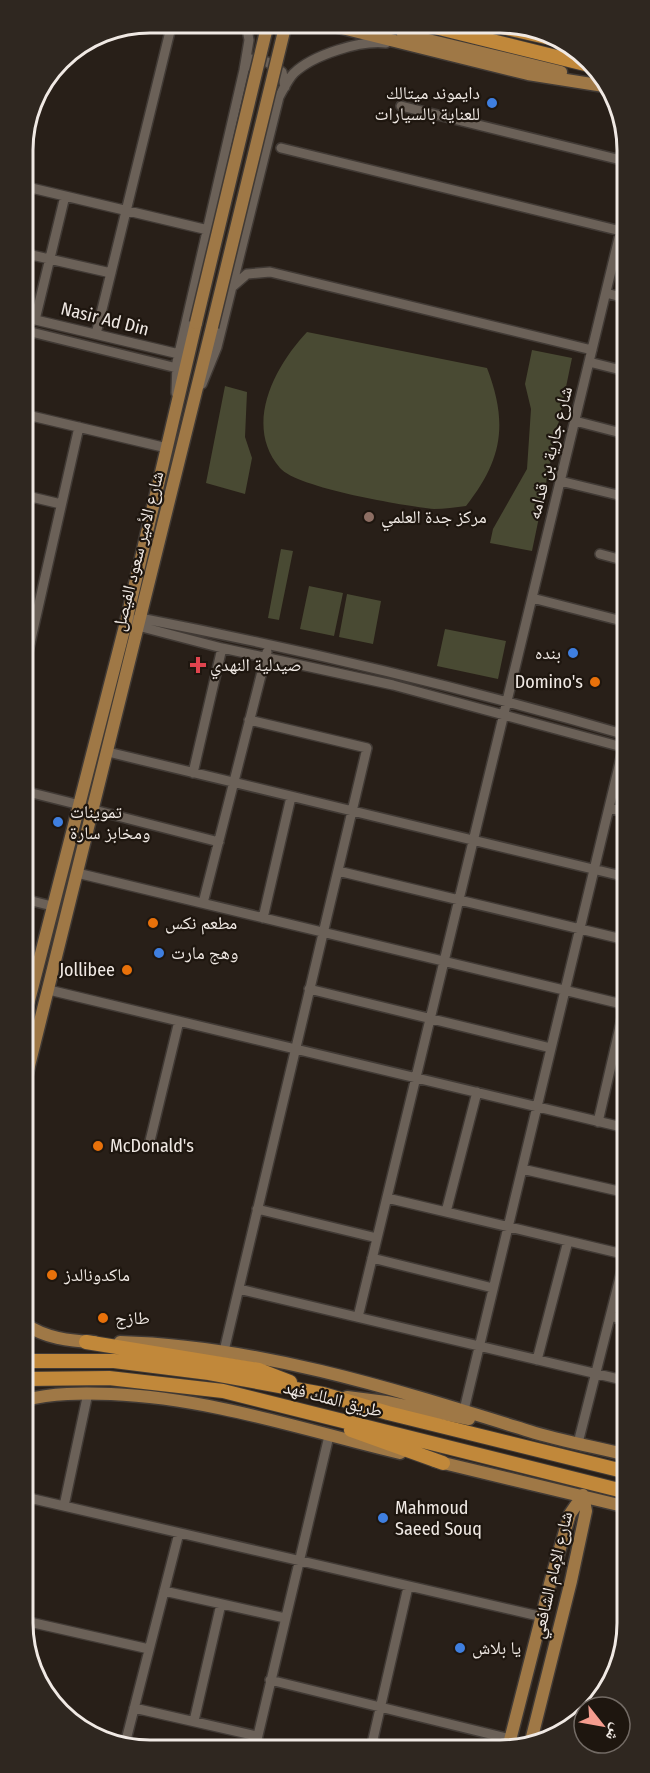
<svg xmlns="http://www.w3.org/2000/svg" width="650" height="1773" viewBox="0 0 650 1773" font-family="'Fira Sans Condensed','Noto Naskh Arabic',sans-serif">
<rect width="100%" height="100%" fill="#281f18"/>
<path fill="#494a33" d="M307,332L487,368C508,423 503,459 466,506C456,507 444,509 434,509C405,506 297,488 280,468C243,425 275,366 307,332Z
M532,350L572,358L532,551L490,543L493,529L527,469L531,409L525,384Z
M225,386L247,392L245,437L252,458L245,494L206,483Z
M281,549L293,551L279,620L268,618Z
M309,586L343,593L334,636L300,629Z
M347,594L381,601L373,644L339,637Z
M445,629L506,641L498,679L437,666Z"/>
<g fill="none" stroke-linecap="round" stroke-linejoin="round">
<defs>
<path id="minor" d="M245,68L251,59L267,62L282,72L285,87
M401,106L625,161
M281,148L625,232
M23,186L208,230
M23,253L111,273
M232,287L247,274L270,272L592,350
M606,293L625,298
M23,317L179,354
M35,320L65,196
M23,330L177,368
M96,334L172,23
M589,362L625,371
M202,384L217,347L279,97C283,90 288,79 294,73C313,55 360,40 386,43
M176,393L177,362L244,70L249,40L246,23
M23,414L167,448
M575,421L625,434
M560,481L626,497
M23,495L61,504
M600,554L626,561
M532,598L626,622
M134,620L140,618C304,650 466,688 626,735
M134,625L222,648L393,685L626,748
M24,670L79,427
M108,752L626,877
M193,773L222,648
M24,791L80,805
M609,808L626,812
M94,810L219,842
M338,871L626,940
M77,873L626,1005
M24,899L52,906
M203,903L267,652
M263,918L291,797
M309,989L551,1048
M49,990L626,1128
M598,1122L625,1005
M149,1145L179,1021
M522,1169L627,1193
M387,1198L627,1255
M257,1209L377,1238
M446,1212L477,1092
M372,1258L493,1288
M239,1289L627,1381
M611,1316L627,1321
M358,1317L625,213
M224,1351L367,748L249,720
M537,1360L568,1241
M464,1410L626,737
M578,1443L627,1250
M25,1497L543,1617
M64,1506L88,1393
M164,1591L285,1618
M25,1621L149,1649
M270,1680L510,1739
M134,1708L257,1736
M194,1721L221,1604
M124,1748L179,1533
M255,1748L329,1436
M371,1748L408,1587"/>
<path id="major" d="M326,24L528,74L604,86
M403,34L561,72
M24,1020L126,622L196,323
M24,1086L212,327
M25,1324C45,1338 69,1341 94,1342
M120,1342C260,1346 397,1390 529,1431C561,1441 595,1447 627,1455
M347,1397L386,1402L469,1419
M25,1400C53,1393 81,1393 111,1394C210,1398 304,1430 400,1453
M435,1461L627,1507
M530,1745L571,1581L586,1511L583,1495
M508,1748L552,1576L570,1514L583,1495"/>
<path id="highway" d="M423,24L593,66
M494,25L550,38
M86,1342L259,1370L290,1382
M25,1361H114L209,1373L323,1394L388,1413L627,1472
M25,1379L109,1378L223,1391L627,1492
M351,1430L443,1463"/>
</defs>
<use href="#minor" stroke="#413a35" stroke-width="12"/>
<use href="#major" stroke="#413a35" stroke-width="15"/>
<use href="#highway" stroke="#413a35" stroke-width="16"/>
<use href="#minor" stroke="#6b6158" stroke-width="9"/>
<use href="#major" stroke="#9f7846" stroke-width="12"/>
<use href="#highway" stroke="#c1883a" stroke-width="14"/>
<defs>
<path id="major-bridge" d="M196,323L268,23
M212,327L286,23"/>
</defs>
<use href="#major-bridge" stroke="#413a35" stroke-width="15" stroke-linecap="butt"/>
<use href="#major-bridge" stroke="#9f7846" stroke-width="12"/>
</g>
<g fill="#3f7fe0" stroke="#1e160f" stroke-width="2">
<circle cx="492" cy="103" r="6"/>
<circle cx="573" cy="653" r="6"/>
<circle cx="58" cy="822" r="6"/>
<circle cx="159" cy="953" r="6"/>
<circle cx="383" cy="1518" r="6"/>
<circle cx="460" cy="1648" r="6"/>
</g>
<circle fill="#8d6e63" stroke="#1e160f" stroke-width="2" cx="369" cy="517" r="6"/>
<path fill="#e0444e" stroke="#1e160f" stroke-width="2" d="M195 656h6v6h6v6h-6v6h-6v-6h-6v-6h6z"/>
<g fill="#e8710a" stroke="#1e160f" stroke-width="2">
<circle cx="595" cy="682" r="6"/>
<circle cx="153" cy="923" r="6"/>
<circle cx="127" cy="970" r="6"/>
<circle cx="98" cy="1146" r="6"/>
<circle cx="52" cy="1275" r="6"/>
<circle cx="103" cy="1318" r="6"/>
</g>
<g text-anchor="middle" stroke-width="4.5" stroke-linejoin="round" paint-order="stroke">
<g font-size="18" fill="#f0e9e4" stroke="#1e160f" text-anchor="start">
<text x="480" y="99" text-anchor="end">دايموند ميتالك<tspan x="480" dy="21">للعناية بالسيارات</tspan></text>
<text x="381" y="523">مركز جدة العلمي</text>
<text x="561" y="659" text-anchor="end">بنده</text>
<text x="210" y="671">صيدلية النهدي</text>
<text x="583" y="688" text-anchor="end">Domino's</text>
<text x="70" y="818">تموينات<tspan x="70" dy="21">ومخابز سارة</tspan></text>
<text x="165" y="929">مطعم نكس</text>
<text x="171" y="959">وهج مارت</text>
<text x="115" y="976" text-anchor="end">Jollibee</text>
<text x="110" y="1152">McDonald's</text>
<text x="64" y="1281">ماكدونالدز</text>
<text x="115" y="1324">طازج</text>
<text x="395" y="1514">Mahmoud<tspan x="395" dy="21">Saeed Souq</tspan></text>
<text x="472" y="1654">يا بلاش</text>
</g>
<g font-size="18" fill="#f0e9e4" stroke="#1e160f">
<text transform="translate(105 319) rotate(14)" y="6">Nasir Ad Din</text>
<text transform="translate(550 453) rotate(-76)" y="6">شارع جارية بن قدامه</text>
<text transform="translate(138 551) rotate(-76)" y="6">شارع الأمير سعود الفيصل</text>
<text transform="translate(333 1399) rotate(14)" y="6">طريق الملك فهد</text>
<text transform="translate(552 1575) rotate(-77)" y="6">شارع الإمام الشافعي</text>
</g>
</g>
<path d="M0 0H650V1773H0ZM150 33H500A117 117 0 0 1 617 150V1623A117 117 0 0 1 500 1740H150A117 117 0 0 1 33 1623V150A117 117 0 0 1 150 33Z" fill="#2f2720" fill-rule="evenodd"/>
<path fill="none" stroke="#f0e9e4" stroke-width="3" d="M150 33H500A117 117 0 0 1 617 150V1623A117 117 0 0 1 500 1740H150A117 117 0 0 1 33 1623V150A117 117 0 0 1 150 33Z"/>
<g transform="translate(602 1725) rotate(121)"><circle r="28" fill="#1e160f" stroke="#726a64" stroke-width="1.5"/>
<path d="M0-4.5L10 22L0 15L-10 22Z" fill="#f59d8f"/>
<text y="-9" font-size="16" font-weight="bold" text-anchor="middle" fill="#f0e9e4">ش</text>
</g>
</svg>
